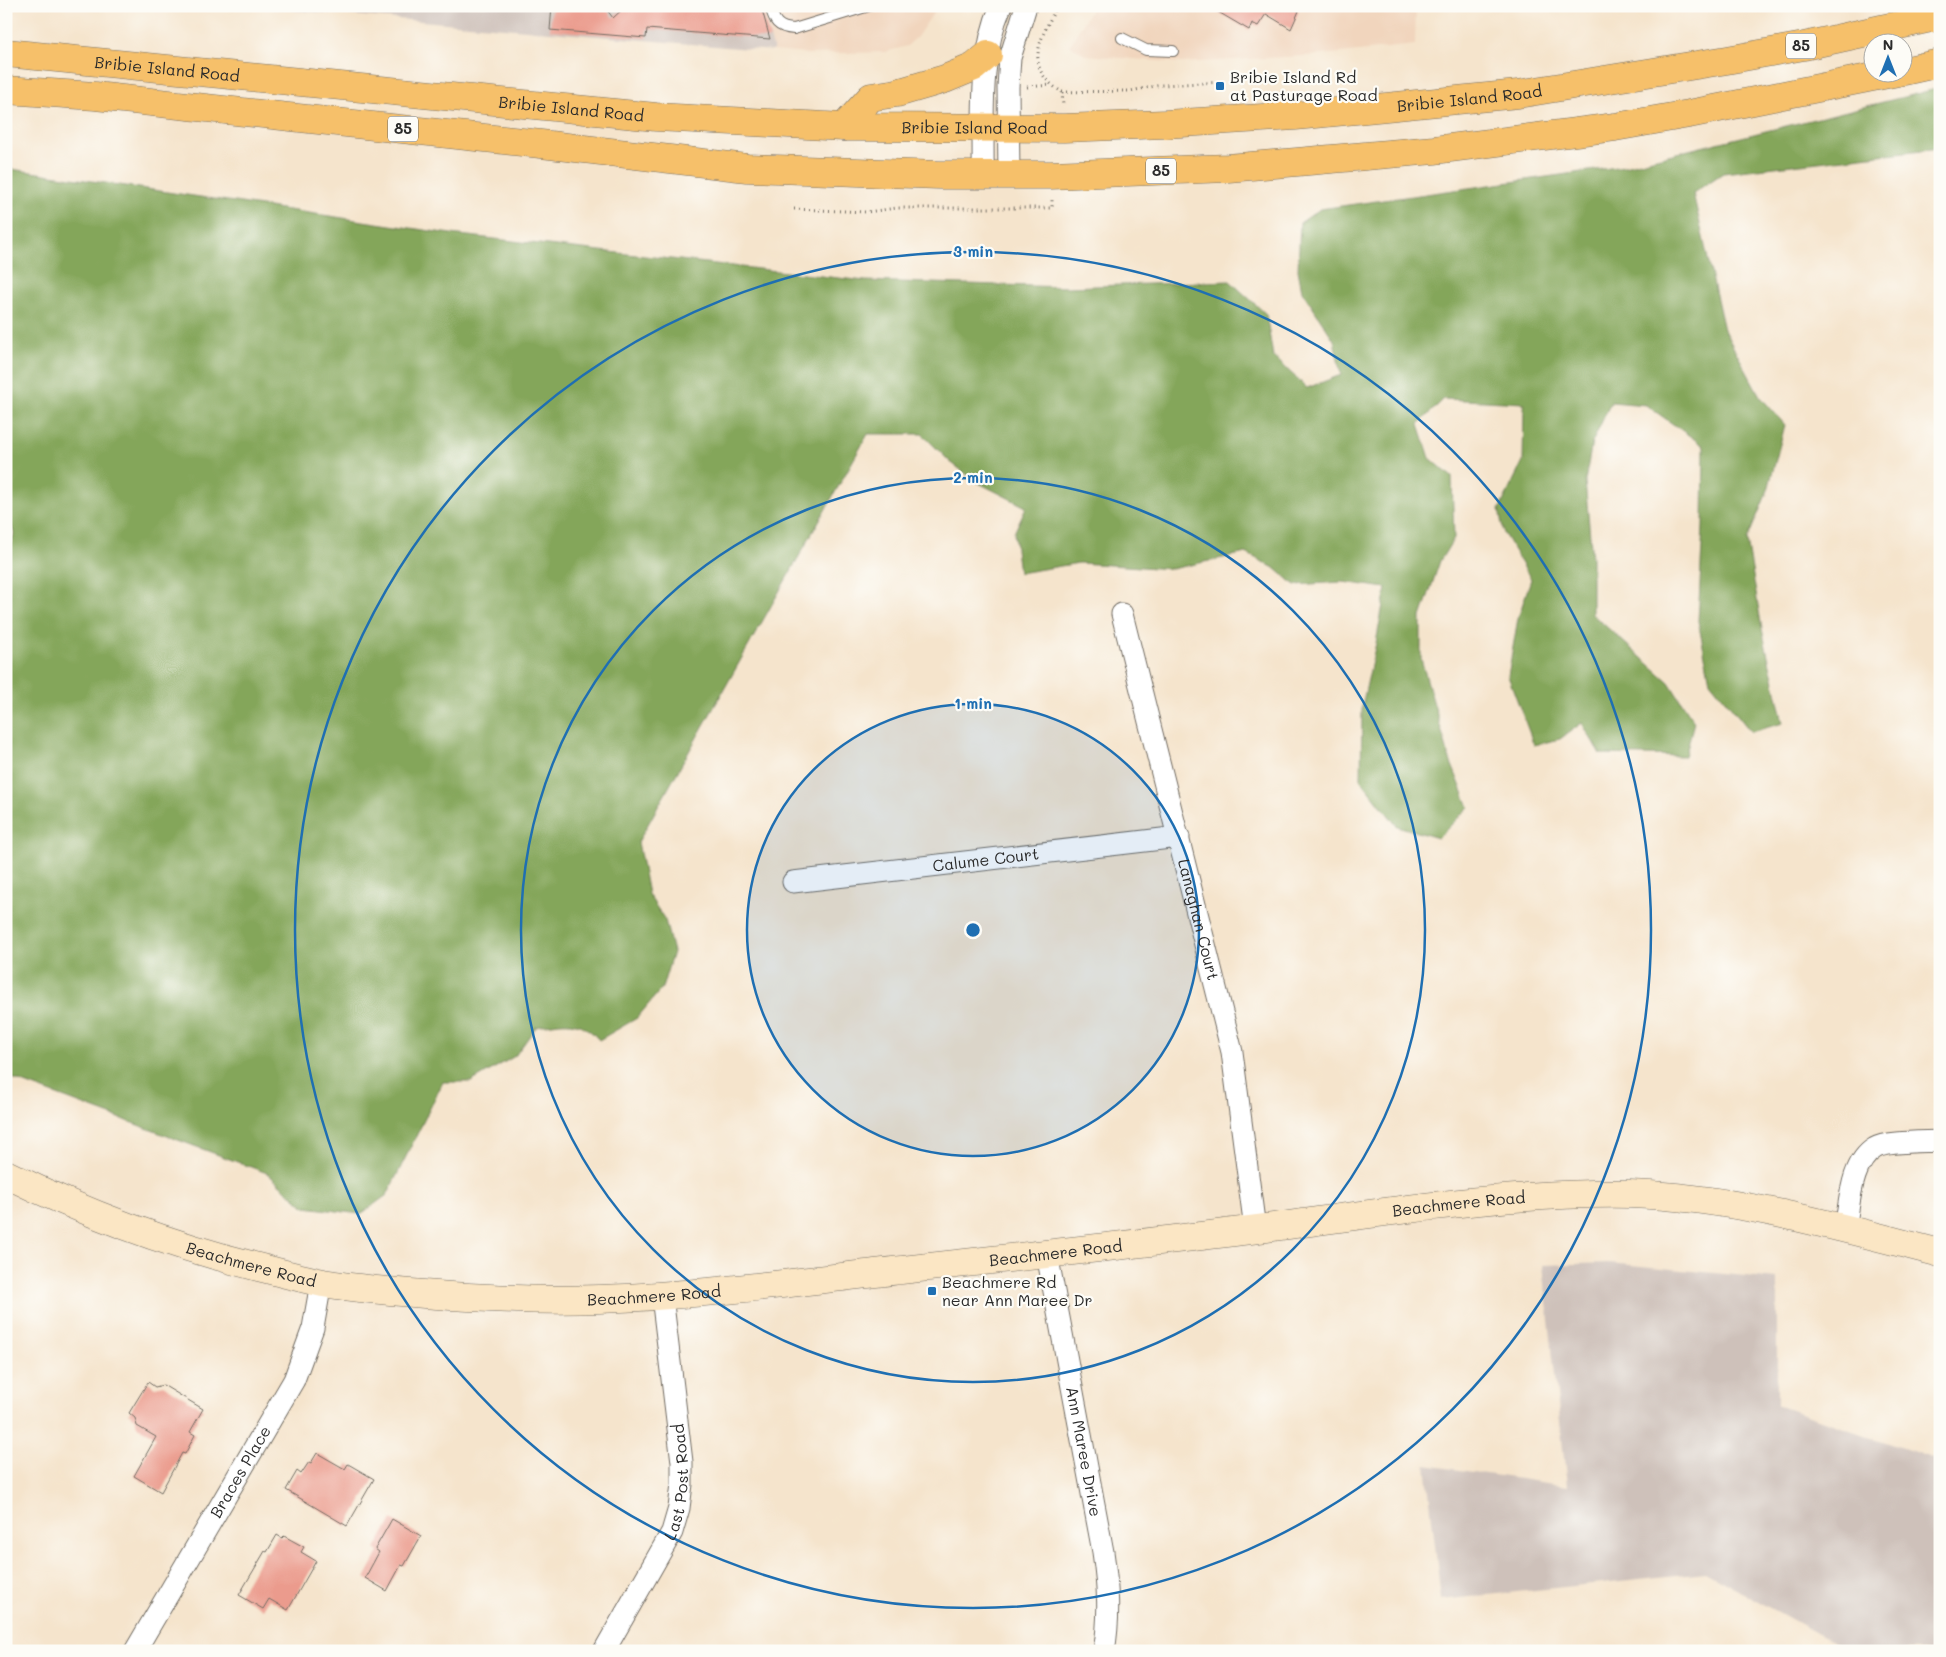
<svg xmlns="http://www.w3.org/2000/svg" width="1946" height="1657" viewBox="0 0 1946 1657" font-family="Mali,sans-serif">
<rect width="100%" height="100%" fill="#fdfcf7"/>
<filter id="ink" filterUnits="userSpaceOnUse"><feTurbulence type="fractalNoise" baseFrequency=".02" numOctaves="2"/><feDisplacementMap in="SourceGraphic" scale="10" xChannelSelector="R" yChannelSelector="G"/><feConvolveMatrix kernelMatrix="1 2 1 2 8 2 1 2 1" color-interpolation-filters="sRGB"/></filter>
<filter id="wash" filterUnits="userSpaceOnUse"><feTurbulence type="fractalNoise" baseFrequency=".0096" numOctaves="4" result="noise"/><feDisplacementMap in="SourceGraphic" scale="20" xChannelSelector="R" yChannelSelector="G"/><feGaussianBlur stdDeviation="1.12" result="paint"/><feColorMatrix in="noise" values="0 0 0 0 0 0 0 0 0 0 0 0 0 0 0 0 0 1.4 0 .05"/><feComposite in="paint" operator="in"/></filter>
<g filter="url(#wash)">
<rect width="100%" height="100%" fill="#f5e4cc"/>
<path fill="#f1d5bd" d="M761,6H938L917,37L907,46L885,52L808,54L774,51Z
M1093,6H1416L1415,45L1321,55L1181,63L1086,55L1070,45Z"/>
<path fill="#cec1ba" d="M245,6H761L774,51H773Z
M1609,1263L1777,1279V1405L1940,1461V1651H1849L1705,1572L1441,1600L1426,1465L1567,1486L1543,1265Z"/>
<path fill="#84a65a" stroke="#586842" d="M1940,88V148L1723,173L1693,193L1724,330L1760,396L1785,425L1768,490L1747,540L1762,629L1783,723L1751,732L1710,681L1698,621L1703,526L1704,446L1646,405L1611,402L1592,443L1585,481L1592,558V614L1669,682L1694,722L1685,756L1600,754L1582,723L1560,739L1534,745L1508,676L1518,618L1531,579L1504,534L1499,510L1523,461L1524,403L1444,399L1419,424L1430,458L1452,477L1454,538L1440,561L1421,617V659L1450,760L1469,807L1438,838L1397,826L1361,780L1362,706L1376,643L1386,588L1343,582L1295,585L1276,569L1246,553L1172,569L1079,563L1019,573L1014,533L1026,507L977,482L949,461L922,434H868L638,842L648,894L665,920L673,952L662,988L637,1018L599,1040C580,1017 562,1022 536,1027L515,1056L471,1082H443L387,1195L361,1214L305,1207L267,1173L6,1076V566L14,533L6,510V173L11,169L451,234L865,281L1067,287L1230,281L1266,314L1273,356L1307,388L1341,375L1334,340L1302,291L1298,270L1300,223L1320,209L1624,166Z"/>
<g id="blocks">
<path fill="#eb9b8d" d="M552,6H604L613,18L626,6H761L770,39L647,29L646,38L550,30Z
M1208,6H1291L1299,11L1291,29L1266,14L1258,26L1252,23L1249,30Z
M148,1382L155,1387L163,1385L203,1409L190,1432L195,1435L185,1454L182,1453L161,1492L134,1476L156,1437L137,1426L135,1418L129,1413Z
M317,1453L345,1469L348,1464L374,1479L347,1526L286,1490L297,1471L301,1474L309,1462L311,1463Z
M392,1519L421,1536L404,1566L401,1565L387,1591L365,1578L379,1552L375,1549Z
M277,1535L282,1538L284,1536L304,1547L301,1552L316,1561L288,1610L269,1599L263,1609L239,1595L265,1551L267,1552Z"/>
</g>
</g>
<g filter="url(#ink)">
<use href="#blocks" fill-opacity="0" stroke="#726c63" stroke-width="1"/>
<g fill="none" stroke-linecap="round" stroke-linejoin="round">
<defs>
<path id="service" d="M770,6C774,21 777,28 794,29L869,6
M1122,38L1146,50L1173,51"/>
<g id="minor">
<path d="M983,175C984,120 978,58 1001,6"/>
<path d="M1009,175L1008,87L1010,58L1026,6"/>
<path id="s1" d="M1122,614L1232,1052L1255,1229"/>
<path id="s2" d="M793,882L1179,837"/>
<path d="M1845,1229C1850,1204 1850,1163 1875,1148C1886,1141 1926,1142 1940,1141"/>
<path id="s3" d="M1047,1254L1103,1552C1108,1586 1110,1617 1104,1651"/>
<path id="s4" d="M135,1651L294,1380L313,1328L321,1283"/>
<path id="s5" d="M604,1651L672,1532L679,1508L682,1484V1462L662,1296"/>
</g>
<g id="secondary">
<path id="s6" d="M6,1174C88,1215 177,1247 266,1269C285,1274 304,1279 323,1283C365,1290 408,1293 451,1296C500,1299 549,1301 599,1299C694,1296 789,1283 884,1272C1011,1258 1139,1244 1266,1228C1386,1212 1508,1192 1630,1194C1735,1197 1838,1227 1940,1253"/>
</g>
<g id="primary">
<path id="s7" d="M6,53L656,117L844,127L1064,128L1165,124L1295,116L1518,94L1727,60L1804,46L1940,16"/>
<path d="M1904,71L1940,63"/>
<path d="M6,90L95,96L541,144L747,168L939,175H1051L1228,168L1434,150L1615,127L1689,114L1898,72"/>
<path d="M844,127L871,97L897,93L945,79L974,67L988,55"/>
</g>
</defs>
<use href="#service" stroke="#726c63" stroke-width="12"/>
<use href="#minor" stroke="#726c63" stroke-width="23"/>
<use href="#secondary" stroke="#726c63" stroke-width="29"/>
<use href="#primary" stroke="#726c63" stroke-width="29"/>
<path stroke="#726c63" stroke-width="3" stroke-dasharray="1 4" stroke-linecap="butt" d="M1057,6C1040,40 1022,68 1062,92L1063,107
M1027,87L1051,85
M1062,92L1130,91L1161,85L1225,82
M794,209L867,212L897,208H1052V197"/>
<use href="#service" stroke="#fff" stroke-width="10"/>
<use href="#minor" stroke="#fff" stroke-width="21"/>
<use href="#secondary" stroke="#fbe6c4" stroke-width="28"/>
<use href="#primary" stroke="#f6c06b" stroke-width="28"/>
</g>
</g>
<circle cx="973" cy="930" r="226" fill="#1f6fb2" fill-opacity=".12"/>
<g fill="none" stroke="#1f6fb2" stroke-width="2.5">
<circle cx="973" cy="930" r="226"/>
<circle cx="973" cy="930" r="452"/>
<circle cx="973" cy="930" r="678"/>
</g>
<g fill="#1f6fb2" stroke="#fdfcf7" stroke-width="2">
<rect x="1215" y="81" width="10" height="10" rx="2.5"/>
<rect x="927" y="1286" width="10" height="10" rx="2.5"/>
</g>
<g text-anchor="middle" stroke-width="4.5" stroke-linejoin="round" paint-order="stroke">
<g fill="#fdfcf7" stroke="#6a6a68" stroke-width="1">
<rect x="1786" y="33.5" width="30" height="25" rx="4"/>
<rect x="388" y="116.5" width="30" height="25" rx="4"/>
<rect x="1146" y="158.5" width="30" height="25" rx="4"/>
</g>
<g font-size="15" font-weight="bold" fill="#2b2b2b">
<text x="1801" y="51">85</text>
<text x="403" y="134">85</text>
<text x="1161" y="176">85</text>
</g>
<g font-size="16" fill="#2b2b2b" stroke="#fdfcf7">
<text dy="6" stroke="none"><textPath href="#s7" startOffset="162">Bribie Island Road</textPath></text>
<text dy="6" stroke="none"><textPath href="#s7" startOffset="1468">Bribie Island Road</textPath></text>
<text dy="6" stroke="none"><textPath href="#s7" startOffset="568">Bribie Island Road</textPath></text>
<text dy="6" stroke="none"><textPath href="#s7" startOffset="972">Bribie Island Road</textPath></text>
<text dy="6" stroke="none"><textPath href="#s2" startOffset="194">Calume Court</textPath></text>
<text dy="6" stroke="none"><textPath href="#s1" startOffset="315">Lanaghan Court</textPath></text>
<text dy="6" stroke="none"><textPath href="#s6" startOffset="1478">Beachmere Road</textPath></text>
<text dy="6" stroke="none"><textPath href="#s6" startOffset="1072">Beachmere Road</textPath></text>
<text dy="6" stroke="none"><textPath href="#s6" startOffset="262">Beachmere Road</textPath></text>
<text dy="6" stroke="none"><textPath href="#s6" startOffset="668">Beachmere Road</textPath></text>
<text dy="6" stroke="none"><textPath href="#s3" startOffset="201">Ann Maree Drive</textPath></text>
<text dy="6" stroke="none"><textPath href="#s4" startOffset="208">Braces Place</textPath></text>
<text dy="6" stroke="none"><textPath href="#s5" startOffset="188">Last Post Road</textPath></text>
</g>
<g font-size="16" fill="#2b2b2b" stroke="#fdfcf7" text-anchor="start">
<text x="1230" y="83">Bribie Island Rd<tspan x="1230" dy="18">at Pasturage Road</tspan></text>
<text x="942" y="1288">Beachmere Rd<tspan x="942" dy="18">near Ann Maree Dr</tspan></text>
</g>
</g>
<circle cx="973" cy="930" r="8" fill="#1f6fb2" stroke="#fdfcf7" stroke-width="2.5"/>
<g font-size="15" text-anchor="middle" font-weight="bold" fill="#1f6fb2" stroke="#fdfcf7" stroke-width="4.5" stroke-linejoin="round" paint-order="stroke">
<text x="973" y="257">3 min</text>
<text x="973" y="483">2 min</text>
<text x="973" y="709">1 min</text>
</g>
<rect width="1946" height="1657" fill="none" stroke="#fdfcf7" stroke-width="25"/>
<g transform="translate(1888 58)"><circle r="24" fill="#fdfcf7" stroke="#a9a8a5"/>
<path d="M0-4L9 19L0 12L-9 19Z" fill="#1f6fb2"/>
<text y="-8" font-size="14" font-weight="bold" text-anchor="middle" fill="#2b2b2b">N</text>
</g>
</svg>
